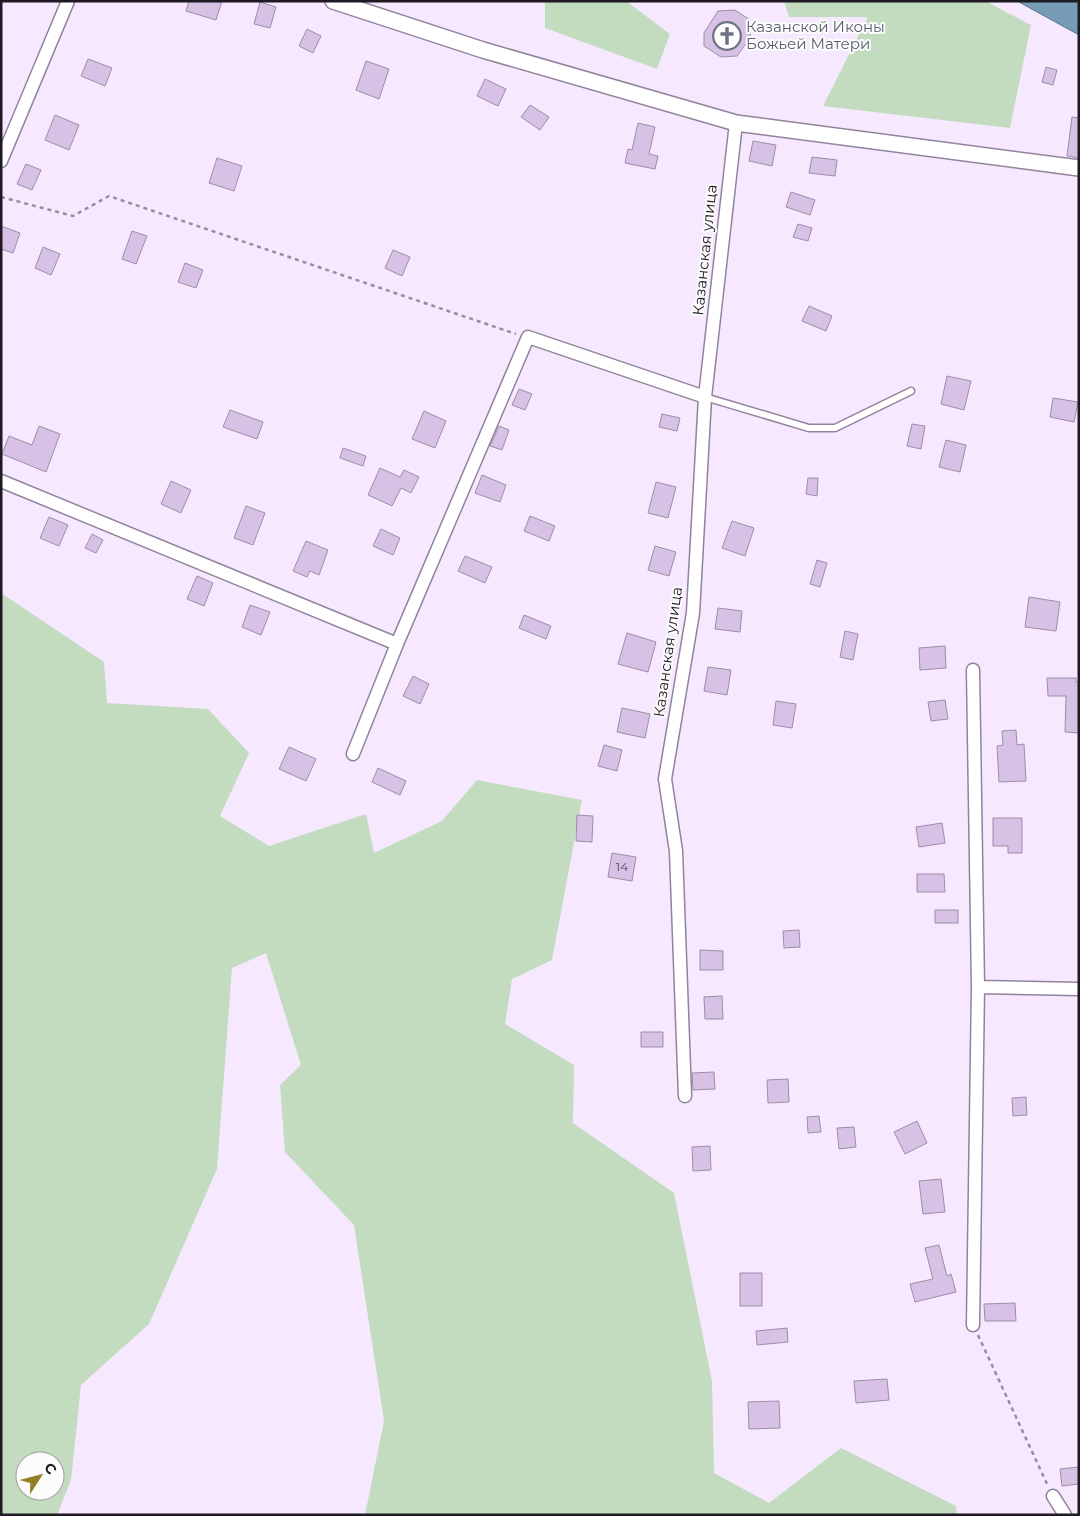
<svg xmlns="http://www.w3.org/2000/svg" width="1080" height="1516" viewBox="0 0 1080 1516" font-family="Montserrat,sans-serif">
<rect width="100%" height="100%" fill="#f6e9ff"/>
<path fill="#c3dbbe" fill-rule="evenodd" d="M545,1H626L670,34L657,69L545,28Z
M784,1H985L1031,25L1010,128L823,106L868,17H789Z
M1,593L104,662L107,703L208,709L249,753L220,816L269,846L366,814L374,853L442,821L477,780L582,800L552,960L512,979L505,1024L574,1065L573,1123L674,1193L712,1381L714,1473L769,1503L841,1448L956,1506L957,1515H365L384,1421L354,1225L285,1152L280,1085L301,1065L266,953L232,968L217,1169L149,1324L81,1385L71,1480L57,1515H1ZM25,1461H55V1491H25Z"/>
<path fill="#769db5" stroke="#5c7589" d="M1018,1H1079V35L1019,2Z"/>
<path fill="#d7c1e5" stroke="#9d8da7" d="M189,1H222L216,20L186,11Z
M260,2L276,7L270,28L254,24Z
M735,10L750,20V38L737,56L721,57L704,46V33L718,11Z
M307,29L321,36L313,53L299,46Z
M88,59L112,68L105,86L81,76Z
M366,61L389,69L379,99L356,90Z
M1046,67L1057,70L1053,85L1042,82Z
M485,79L506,89L498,106L477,96Z
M530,105L549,117L540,130L521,117Z
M55,115L79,125L69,150L45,140Z
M1072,117L1079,118V158L1067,156Z
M638,123L655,127L649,154L658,156L655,169L625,163L628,149L632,150Z
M753,141L776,145L772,166L749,161Z
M812,157L837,160L835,176L809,173Z
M217,158L242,166L234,191L209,183Z
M26,164L41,170L32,190L17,184Z
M791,192L815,200L810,215L786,207Z
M798,224L812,228L808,241L793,237Z
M1,226L20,233L13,253L1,249Z
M132,231L147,236L136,264L122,259Z
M43,247L60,254L51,275L35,268Z
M393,250L410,257L402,276L385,268Z
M185,263L203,270L196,288L178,282Z
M809,306L832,316L826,331L802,321Z
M947,376L971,381L964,410L941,404Z
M519,389L532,394L525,410L512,405Z
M1053,398L1078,402L1074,422L1050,417Z
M230,410L263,422L257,439L223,427Z
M424,411L446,421L435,448L412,439Z
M662,414L680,418L677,431L659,427Z
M912,424L925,426L921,449L907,446Z
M39,426L60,434L46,472L2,454L9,436L32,445Z
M499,426L509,430L502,450L490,446Z
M946,440L966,445L960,472L939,467Z
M343,448L366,456L363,466L340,458Z
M380,468L400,477L404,470L419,477L411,493L401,488L392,506L368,495Z
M482,475L506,485L500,502L475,493Z
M808,478H818L817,496L806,494Z
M171,481L191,490L181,513L161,504Z
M656,482L676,487L668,518L648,513Z
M246,506L265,513L253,545L234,538Z
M530,516L555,526L549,541L524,531Z
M49,517L68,525L59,546L40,538Z
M732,521L754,528L745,556L722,548Z
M381,529L400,538L393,555L373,546Z
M92,534L103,540L96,553L85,548Z
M306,541L328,550L319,575L310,571L307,577L293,571Z
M655,546L676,552L669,576L648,570Z
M465,556L492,567L485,583L458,571Z
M817,560L827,563L820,587L810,584Z
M197,576L213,583L204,606L187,599Z
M1029,597L1060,602L1056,631L1025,627Z
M250,605L270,612L261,635L242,627Z
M718,608L742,611L740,632L715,629Z
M524,615L551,626L546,639L519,628Z
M845,631L858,634L853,660L840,657Z
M627,633L656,642L648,672L618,664Z
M945,646L946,668L920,670L919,648Z
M708,667L731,670L727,695L704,691Z
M413,676L429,684L420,704L403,696Z
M1047,678H1076V682H1079V733L1065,732L1066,696H1048Z
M945,700L948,719L931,721L928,702Z
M776,701L796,704L792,728L773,725Z
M622,708L650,714L645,738L617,732Z
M1016,730L1017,745L1024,744L1026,781L999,782L997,746L1003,745L1002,731Z
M604,745L622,750L617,771L598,766Z
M289,747L316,759L306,781L279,769Z
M378,768L406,781L400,795L372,782Z
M577,815L593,816L592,842L576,841Z
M993,818H1022V853H1008V846H993Z
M942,823L945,843L919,847L916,827Z
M612,853L636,857L632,881L608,877Z
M917,874H944L945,892H917Z
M935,910H958V923H935Z
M799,930L800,947L784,948L783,931Z
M700,950L723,951V970H700Z
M722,996L723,1019H705L704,997Z
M641,1032H663V1047H641Z
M714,1072L715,1089L693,1090L692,1073Z
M788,1079L789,1102L768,1103L767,1080Z
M1026,1097L1027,1115L1013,1116L1012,1098Z
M819,1116L821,1132L808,1133L807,1117Z
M917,1121L927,1143L905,1154L894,1132Z
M854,1127L856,1147L839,1149L837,1128Z
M710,1146L711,1170L693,1171L692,1147Z
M941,1179L945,1212L923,1214L919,1181Z
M939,1245L947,1276L951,1274L956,1292L915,1302L910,1284L933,1279L925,1248Z
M740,1273H762V1306H740Z
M1015,1303L1016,1321H985L984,1304Z
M787,1328L788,1342L757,1345L756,1331Z
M887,1379L889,1400L856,1403L854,1381Z
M779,1401L780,1428L749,1429L748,1402Z
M1079,1467V1484L1062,1486L1060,1469Z"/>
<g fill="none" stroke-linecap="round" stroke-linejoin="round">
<defs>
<path id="service" d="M705,397L809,428H835L911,391"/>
<path id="minor" d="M1,161L68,1
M1,481L397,644
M353,754L397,644L528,337L705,397
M978,987L1079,989
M685,1096L676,851L665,779L693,613L705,397L736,123
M973,1325L978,987L973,670
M1053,1496L1065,1515"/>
<path id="tertiary" d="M333,1L483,50L736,123L1079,168"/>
</defs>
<use href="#service" stroke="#92839c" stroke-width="9"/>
<use href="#minor" stroke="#92839c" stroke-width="15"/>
<use href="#tertiary" stroke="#92839c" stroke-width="18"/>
<path stroke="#978d9e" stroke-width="2.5" stroke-dasharray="4 4" stroke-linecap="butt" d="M1,197L73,216L109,196L516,334
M978,1335L1048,1486"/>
<use href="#service" stroke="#fff" stroke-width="6"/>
<use href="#minor" stroke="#fff" stroke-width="12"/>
<use href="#tertiary" stroke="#fff" stroke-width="15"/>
</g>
<defs>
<symbol id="church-ring" viewBox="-11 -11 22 22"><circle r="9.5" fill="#fcfcfc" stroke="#6b7280" stroke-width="1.5"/><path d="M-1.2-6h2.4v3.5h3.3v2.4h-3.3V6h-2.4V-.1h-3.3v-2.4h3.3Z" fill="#6b7280"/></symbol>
</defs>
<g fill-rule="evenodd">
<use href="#church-ring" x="711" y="20" width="32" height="32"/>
</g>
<g text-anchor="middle" stroke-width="4" stroke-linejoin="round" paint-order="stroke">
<g font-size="12" fill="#4d4354">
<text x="622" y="871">14</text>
</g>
<g font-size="15" fill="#5b616d" stroke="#fcfcfc" text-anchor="start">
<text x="746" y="32">Казанской Иконы<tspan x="746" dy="17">Божьей Матери</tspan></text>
</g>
<g font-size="15" fill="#1f1923" stroke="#fcfcfc">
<text transform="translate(705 250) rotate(-84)" y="5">Казанская улица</text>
<text transform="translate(668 652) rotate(-82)" y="5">Казанская улица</text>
</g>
</g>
<rect width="1080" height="1516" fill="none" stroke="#1f1923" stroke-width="5"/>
<g transform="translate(40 1476) rotate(54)"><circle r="24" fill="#fcfcfc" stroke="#a4a1a5"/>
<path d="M0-4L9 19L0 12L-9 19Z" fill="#947d24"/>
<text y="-8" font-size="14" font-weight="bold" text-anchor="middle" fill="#1f1923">С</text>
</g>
</svg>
